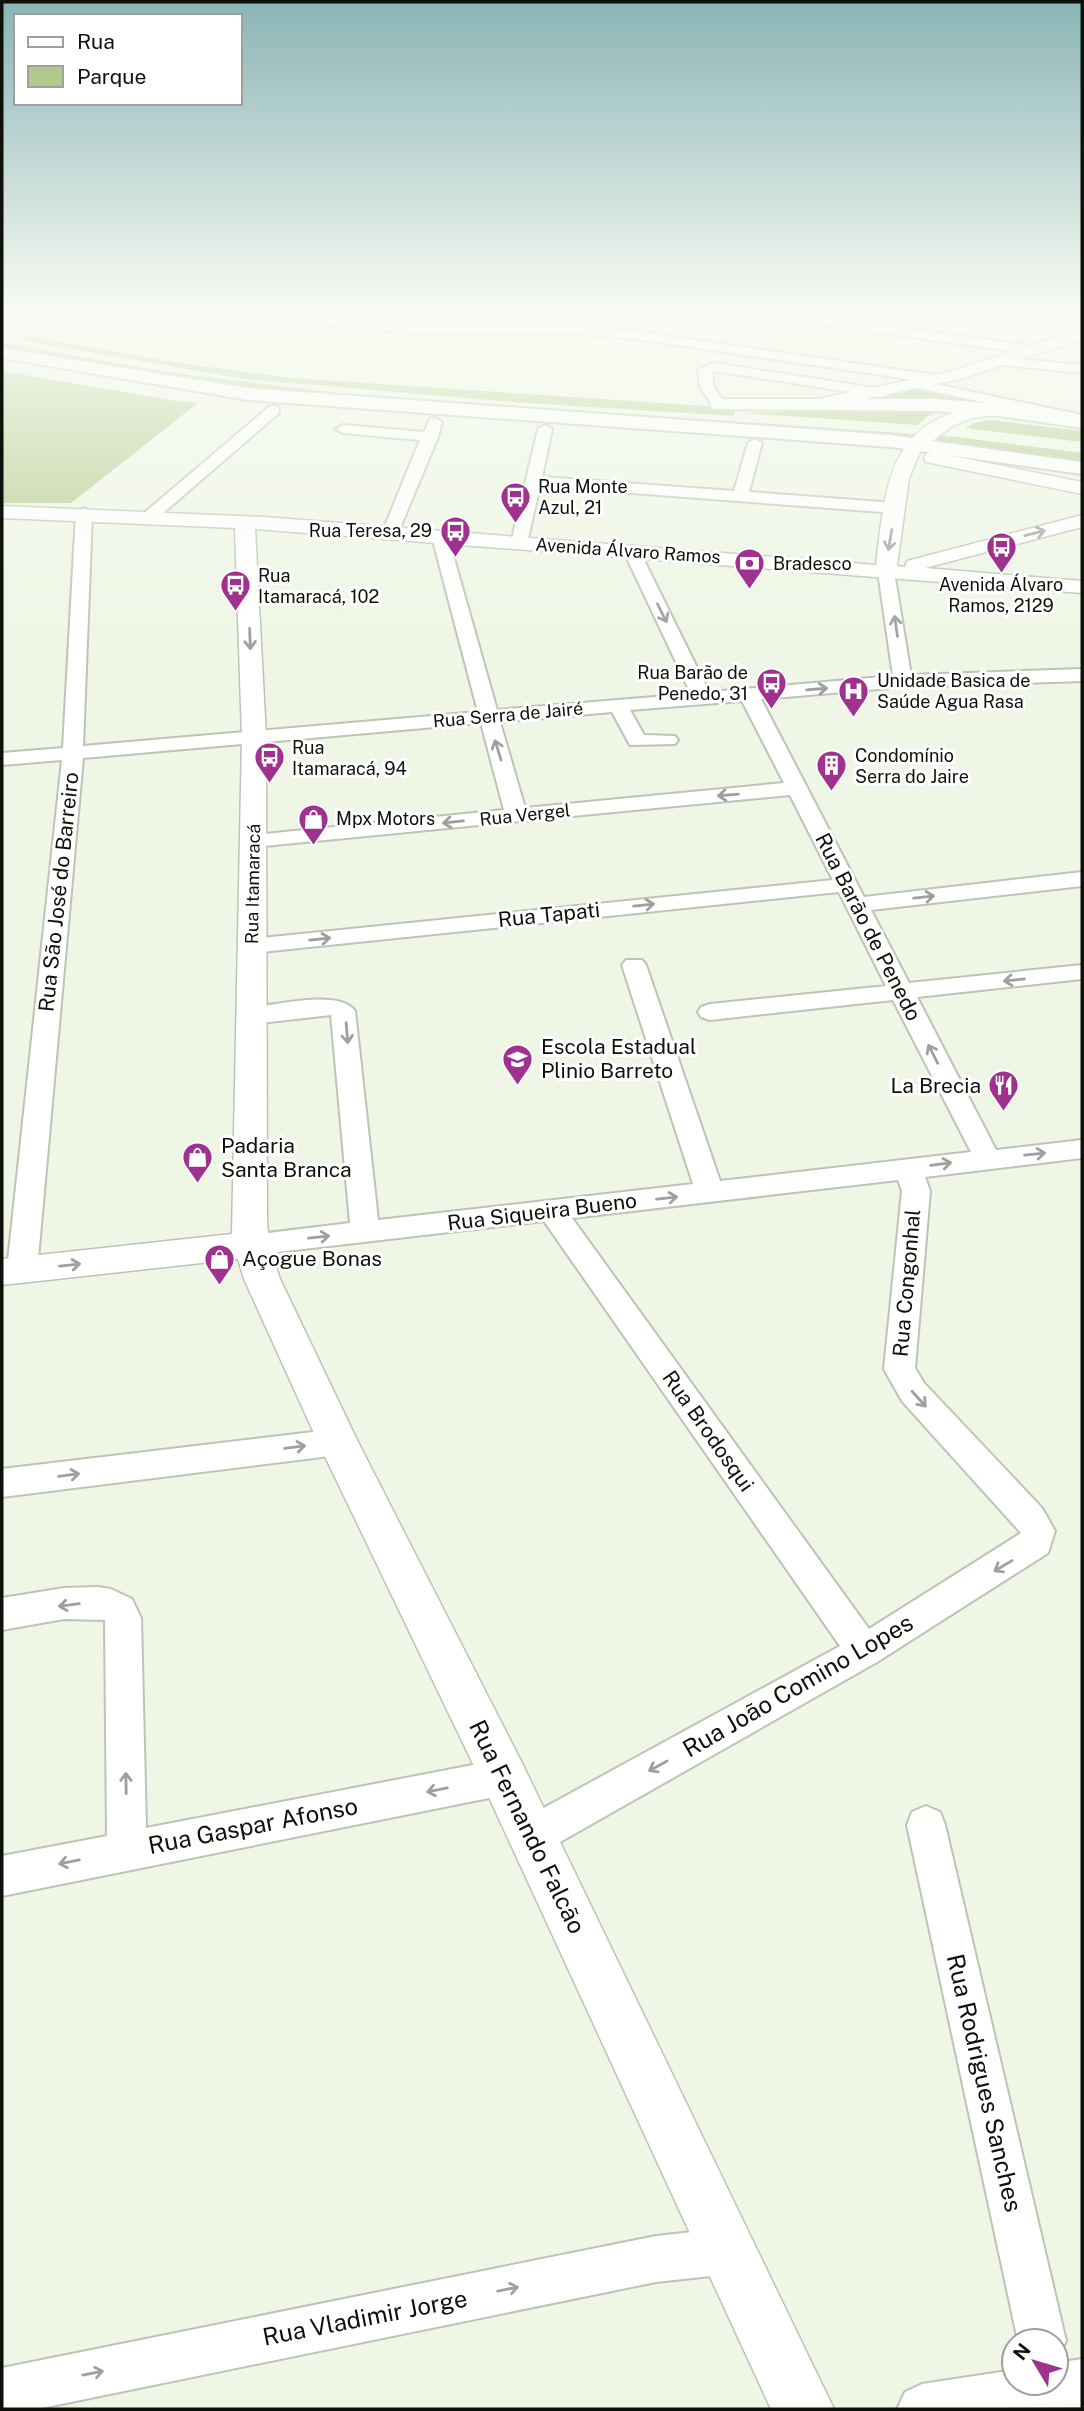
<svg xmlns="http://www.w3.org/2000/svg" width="1084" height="2411" viewBox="0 0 1084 2411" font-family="'Public Sans',sans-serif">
<rect width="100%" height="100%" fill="#eff6e5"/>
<path fill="#b3c98c" d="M29,336L172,362L291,378L735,408L734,416L526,403L244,379L22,340Z
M2,343L166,372L362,396L957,437L1082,453V462L985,447L361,400L166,379L2,350Z
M2,371L176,401L198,403L71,503H2Z
M921,388L1000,405L874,399Z
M870,409L941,411L928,416L918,425L744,413Z
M991,420L1082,431V442L965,428L974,423Z"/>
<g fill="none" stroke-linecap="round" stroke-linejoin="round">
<defs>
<path id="minor" d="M135,306H187L426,326H571L628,330L935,375L940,376V382L921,381L1082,415V423L911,387L909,384L915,380L628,338L571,334H426L141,310Z
M705,306H739L1034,346L1040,350L1034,354L711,310Z
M1008,358L1082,365V373L1003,365L1001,362Z
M714,363L882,389L889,393L882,397L715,371L712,372L714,387L726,405L719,409L714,408L700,387L698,370Z
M274,406L279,407V413L155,520H143L141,517L143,514L269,407Z
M435,418L442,422L438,437L398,533L396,536H384L382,533L420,440L343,433L336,429L343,425L424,432L430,419Z
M545,425L552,429L542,477L734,491L748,443L755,439L762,443L749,492L895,503L903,508L895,513L540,486L527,543L519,548L511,543L538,429Z
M84,508L92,513L83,746L478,712L432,537L440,532L448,537L497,710L691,694L624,552L632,547L640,552L709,692L893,676L878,572L886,567L894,572L911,675L1082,669V681L903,687L761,699L864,897L1082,872V886L871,910L909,983L1082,965V979L917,997L996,1150L1082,1140V1158L925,1177L930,1191L915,1368L924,1383L1042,1508L1055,1531L1048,1553L877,1662L546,1850L532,1855L518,1850L512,1836L518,1822L840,1646L544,1221L251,1255L241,1252L237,1245L241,1238L251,1235L350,1223L331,1015L251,1024L242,1021L239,1016L242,1011L251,1008C275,1005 340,989 355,1011L378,1220L693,1184L622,965L626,960H642L646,965L720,1181L971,1152L893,1000L710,1020L701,1017L698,1012L701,1007L710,1004L886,986L839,892L252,953L244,951L240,946L244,941L252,939L833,880L790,795L253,847L245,846L242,841L245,836L504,810L481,723L83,758L37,1270L32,1278L22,1281L12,1278L7,1270L62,760L2,765V753L63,748L76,513ZM742,701L784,783L525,808L500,722L612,712L630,745L675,744L678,740L675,736L644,735L630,710ZM898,1180L902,1191L884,1369L902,1401L1021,1533L869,1629L572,1218Z
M338,1429L349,1433L354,1442L349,1451L338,1455L2,1497V1469Z
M98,1587L111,1589L132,1599L141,1618L146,1828L504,1759L517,1764L523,1777L517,1790L504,1795L2,1896V1856L107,1836L105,1620L64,1619L2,1630V1598L64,1588Z
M926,1806L940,1812L945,1825L1066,2341L1056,2359V2341H1018L907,1825L912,1812Z
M729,2228L745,2235L752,2251L745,2267L729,2274L656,2282L37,2409H2V2368L656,2236Z
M1082,2359V2407L897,2409L905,2392L922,2384L1014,2370V2383H1056V2363Z"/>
<path id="major" d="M1082,329V339L960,379L822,408L813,403L822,398L948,372Z
M998,405L1007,410L1004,414L972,418L952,426L921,450L909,478L897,566L905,567L907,561L1082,515V527L925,568L1082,581V593L255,529L266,737L267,1221L269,1245L280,1279L358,1442L521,1761L834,2409H771L487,1793L318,1442L244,1279L238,1259L2,1285V1259L232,1234L242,737L235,528L2,518V506L264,517L876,565C886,475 892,412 998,405Z
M933,452L1082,482V494L926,462L924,458L926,454Z"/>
<path id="highway" d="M2,348L248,388L891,435L1082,462V474L891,447L248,400L2,358Z
M720,399H936L998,404L1082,416V428L998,416L936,411L713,409L710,405L713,401Z"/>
</defs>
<use href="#minor" stroke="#bdc4b3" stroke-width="4"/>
<use href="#major" stroke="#bdc4b3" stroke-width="3"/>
<use href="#highway" stroke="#bdc4b3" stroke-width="4"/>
<use href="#minor" fill="#fff" fill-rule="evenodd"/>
<use href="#major" fill="#fff" fill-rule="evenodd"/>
<use href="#highway" fill="#fff" fill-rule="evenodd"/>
</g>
<defs><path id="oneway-shaft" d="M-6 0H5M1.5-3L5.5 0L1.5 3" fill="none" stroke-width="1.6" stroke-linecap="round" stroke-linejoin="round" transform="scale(1.75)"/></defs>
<g stroke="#9f9f9d">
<use href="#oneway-shaft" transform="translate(1035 533) rotate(-14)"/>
<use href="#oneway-shaft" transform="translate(890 540) rotate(100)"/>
<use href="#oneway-shaft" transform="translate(662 613) rotate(63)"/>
<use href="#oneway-shaft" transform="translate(896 626) rotate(-98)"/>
<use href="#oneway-shaft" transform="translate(250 639) rotate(88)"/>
<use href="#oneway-shaft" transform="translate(817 689) rotate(-5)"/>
<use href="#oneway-shaft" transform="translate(498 750) rotate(-107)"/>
<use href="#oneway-shaft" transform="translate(728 795) rotate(175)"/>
<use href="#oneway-shaft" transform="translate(453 822) rotate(174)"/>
<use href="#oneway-shaft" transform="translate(924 897) rotate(-6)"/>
<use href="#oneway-shaft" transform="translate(644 905) rotate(-6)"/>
<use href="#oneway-shaft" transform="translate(320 939) rotate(-6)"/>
<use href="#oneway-shaft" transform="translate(1014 980) rotate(174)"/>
<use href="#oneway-shaft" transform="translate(347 1033) rotate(85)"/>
<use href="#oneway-shaft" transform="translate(933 1054) rotate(-117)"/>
<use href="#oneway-shaft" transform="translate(1035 1154) rotate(-6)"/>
<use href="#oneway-shaft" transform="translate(941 1164) rotate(-7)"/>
<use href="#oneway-shaft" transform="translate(667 1198) rotate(-6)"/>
<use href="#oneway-shaft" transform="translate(319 1237) rotate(-6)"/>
<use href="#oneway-shaft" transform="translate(70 1265) rotate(-6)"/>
<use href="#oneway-shaft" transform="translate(919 1399) rotate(48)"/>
<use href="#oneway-shaft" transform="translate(295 1447) rotate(-7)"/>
<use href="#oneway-shaft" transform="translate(69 1475) rotate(-7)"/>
<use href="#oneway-shaft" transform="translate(1003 1566) rotate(149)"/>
<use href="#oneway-shaft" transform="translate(69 1605) rotate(172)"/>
<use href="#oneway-shaft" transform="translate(658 1766) rotate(151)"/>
<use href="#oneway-shaft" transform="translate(126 1783) rotate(-91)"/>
<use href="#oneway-shaft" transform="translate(437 1790) rotate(169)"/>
<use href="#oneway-shaft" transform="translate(69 1862) rotate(169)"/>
<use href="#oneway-shaft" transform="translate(508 2289) rotate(-11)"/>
<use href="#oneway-shaft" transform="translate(93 2373) rotate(-11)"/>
</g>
<linearGradient id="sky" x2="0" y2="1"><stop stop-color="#89b4b5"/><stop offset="0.48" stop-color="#f8fbf3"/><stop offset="1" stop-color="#f8fbf3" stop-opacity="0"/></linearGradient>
<rect width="1084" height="644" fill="url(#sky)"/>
<defs>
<symbol id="bus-pin" viewBox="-11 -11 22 30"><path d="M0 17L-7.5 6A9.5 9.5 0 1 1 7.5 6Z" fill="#9f318f" stroke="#fff"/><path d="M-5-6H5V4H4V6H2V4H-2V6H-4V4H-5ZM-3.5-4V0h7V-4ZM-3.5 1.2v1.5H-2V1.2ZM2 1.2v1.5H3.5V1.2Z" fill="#fff"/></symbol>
<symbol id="bank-pin" viewBox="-11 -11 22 30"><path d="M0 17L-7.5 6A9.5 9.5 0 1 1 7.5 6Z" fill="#9f318f" stroke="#fff"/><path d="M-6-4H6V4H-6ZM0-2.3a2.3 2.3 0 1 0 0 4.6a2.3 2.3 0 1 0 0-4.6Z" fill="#fff"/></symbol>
<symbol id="hospital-pin" viewBox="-11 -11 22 30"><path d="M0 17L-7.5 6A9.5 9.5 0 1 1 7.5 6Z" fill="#9f318f" stroke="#fff"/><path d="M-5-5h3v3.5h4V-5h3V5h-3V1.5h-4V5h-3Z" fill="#fff"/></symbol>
<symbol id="building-pin" viewBox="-11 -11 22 30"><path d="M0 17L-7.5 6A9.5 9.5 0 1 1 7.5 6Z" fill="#9f318f" stroke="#fff"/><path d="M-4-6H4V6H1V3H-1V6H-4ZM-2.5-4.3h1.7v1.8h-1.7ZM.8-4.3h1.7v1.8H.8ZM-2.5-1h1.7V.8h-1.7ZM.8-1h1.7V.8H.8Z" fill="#fff"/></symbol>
<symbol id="shop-pin" viewBox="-11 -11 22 30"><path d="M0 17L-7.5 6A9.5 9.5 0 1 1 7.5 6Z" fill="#9f318f" stroke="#fff"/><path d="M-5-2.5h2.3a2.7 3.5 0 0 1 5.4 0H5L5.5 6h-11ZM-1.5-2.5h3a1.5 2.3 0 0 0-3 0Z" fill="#fff"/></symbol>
<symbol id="school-pin" viewBox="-11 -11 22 30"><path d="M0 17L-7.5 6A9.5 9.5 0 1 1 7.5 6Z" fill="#9f318f" stroke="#fff"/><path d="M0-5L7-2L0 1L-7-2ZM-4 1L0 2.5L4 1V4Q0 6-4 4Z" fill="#fff"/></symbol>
<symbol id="restaurant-pin" viewBox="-11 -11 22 30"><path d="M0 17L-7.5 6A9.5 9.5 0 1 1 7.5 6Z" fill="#9f318f" stroke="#fff"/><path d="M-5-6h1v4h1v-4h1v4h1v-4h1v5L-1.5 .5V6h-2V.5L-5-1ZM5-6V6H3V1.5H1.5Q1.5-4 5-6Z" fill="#fff"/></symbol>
</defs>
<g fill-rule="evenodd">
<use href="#bus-pin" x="498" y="480" width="35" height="47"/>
<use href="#bus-pin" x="438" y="514" width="35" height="47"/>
<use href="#bus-pin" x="984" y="530" width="35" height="47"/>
<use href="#bank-pin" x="732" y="546" width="35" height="47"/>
<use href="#bus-pin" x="218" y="568" width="35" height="47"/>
<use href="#bus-pin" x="754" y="666" width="35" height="47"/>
<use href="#hospital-pin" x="836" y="674" width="35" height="47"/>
<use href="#bus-pin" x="252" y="740" width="35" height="47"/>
<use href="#building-pin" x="814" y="748" width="35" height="47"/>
<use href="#shop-pin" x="296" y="802" width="35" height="47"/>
<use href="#school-pin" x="500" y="1042" width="35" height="47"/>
<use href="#restaurant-pin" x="986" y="1068" width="35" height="47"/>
<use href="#shop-pin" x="180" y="1140" width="35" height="47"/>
<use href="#shop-pin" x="202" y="1242" width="35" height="47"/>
</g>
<g text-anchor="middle" stroke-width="6" stroke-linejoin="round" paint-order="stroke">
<g font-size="18" fill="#0e100a" stroke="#fff" text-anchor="start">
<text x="538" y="493">Rua Monte<tspan x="538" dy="21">Azul, 21</tspan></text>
<text x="432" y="537" text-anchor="end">Rua Teresa, 29</text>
<text x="773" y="570">Bradesco</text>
<text x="258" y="582">Rua<tspan x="258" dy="21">Itamaracá, 102</tspan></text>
<text x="1001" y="591" text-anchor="middle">Avenida Álvaro<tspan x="1001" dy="21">Ramos, 2129</tspan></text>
<text x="748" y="679" text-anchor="end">Rua Barão de<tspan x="748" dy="21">Penedo, 31</tspan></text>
<text x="877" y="687">Unidade Basica de<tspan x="877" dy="21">Saúde Agua Rasa</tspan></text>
<text x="292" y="754">Rua<tspan x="292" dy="21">Itamaracá, 94</tspan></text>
<text x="855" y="762">Condomínio<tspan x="855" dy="21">Serra do Jaire</tspan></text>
<text x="336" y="825">Mpx Motors</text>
</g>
<g font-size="18" fill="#0e100a" stroke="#fff">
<text transform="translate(628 551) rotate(4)" y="6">Avenida Álvaro Ramos</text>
<text transform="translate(508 715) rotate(-5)" y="6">Rua Serra de Jairé</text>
<text transform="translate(525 815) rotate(-6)" y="6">Rua Vergel</text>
<text transform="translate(253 884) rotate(-89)" y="6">Rua Itamaracá</text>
</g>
<g font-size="21" fill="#0e100a" stroke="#fff">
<text transform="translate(59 892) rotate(-84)" y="7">Rua São José do Barreiro</text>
<text transform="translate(549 915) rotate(-6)" y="7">Rua Tapati</text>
<text transform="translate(868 927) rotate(63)" y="7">Rua Barão de Penedo</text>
<text transform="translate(542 1212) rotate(-7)" y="7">Rua Siqueira Bueno</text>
<text transform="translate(907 1283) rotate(-85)" y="7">Rua Congonhal</text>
<text transform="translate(708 1431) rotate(55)" y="7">Rua Brodosqui</text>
</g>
<g font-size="21" fill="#0e100a" stroke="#fff" text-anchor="start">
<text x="541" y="1054">Escola Estadual<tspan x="541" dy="24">Plinio Barreto</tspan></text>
<text x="981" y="1093" text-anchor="end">La Brecia</text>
<text x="221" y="1153">Padaria<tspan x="221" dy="24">Santa Branca</tspan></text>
<text x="242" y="1266">Açogue Bonas</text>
</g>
<g font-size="24" fill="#0e100a" stroke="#fff">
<text transform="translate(798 1686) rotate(-30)" y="8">Rua João Comino Lopes</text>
<text transform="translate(253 1826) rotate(-11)" y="8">Rua Gaspar Afonso</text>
<text transform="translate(527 1827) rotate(64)" y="8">Rua Fernando Falcão</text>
<text transform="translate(984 2083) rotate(77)" y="8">Rua Rodrigues Sanches</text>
<text transform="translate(365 2318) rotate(-11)" y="8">Rua Vladimir Jorge</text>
</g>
</g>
<rect width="1084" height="2411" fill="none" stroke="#0e100a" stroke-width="7"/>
<rect x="14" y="14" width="228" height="91" fill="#ffffff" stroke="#9f9f9d" stroke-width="2"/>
<rect x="28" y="37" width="35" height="10" fill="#ffffff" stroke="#9f9f9d" stroke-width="2"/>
<text x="77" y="49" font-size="21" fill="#0e100a">Rua</text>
<rect x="28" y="66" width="35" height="21" fill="#b3c98c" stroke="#9f9f9d" stroke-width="2"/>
<text x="77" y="84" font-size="21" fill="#0e100a">Parque</text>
<g transform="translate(1035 2362) rotate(308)"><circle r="33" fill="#ffffff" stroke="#9f9f9d" stroke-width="2"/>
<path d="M0-5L12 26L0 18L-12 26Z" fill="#9f318f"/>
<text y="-10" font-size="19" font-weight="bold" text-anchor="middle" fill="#0e100a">N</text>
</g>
</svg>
